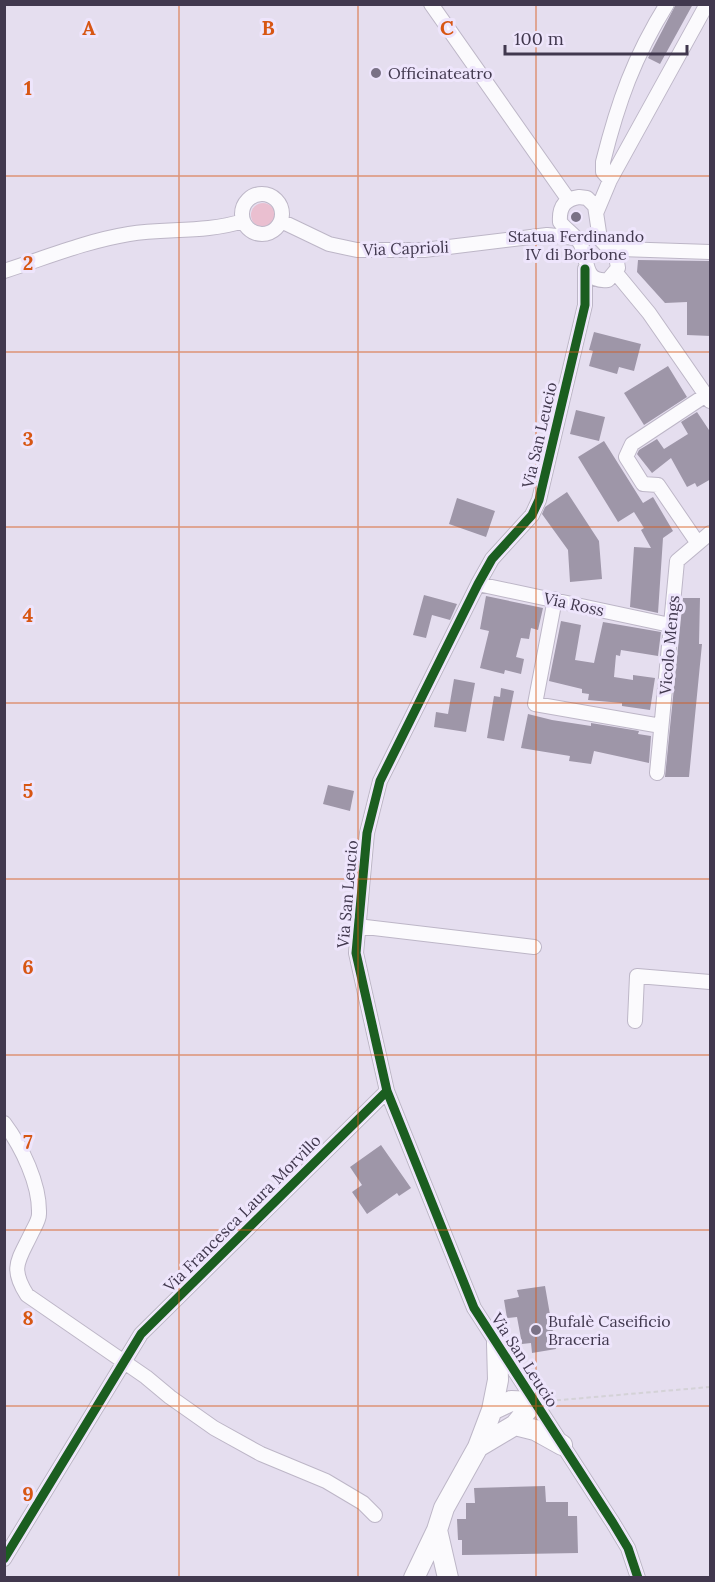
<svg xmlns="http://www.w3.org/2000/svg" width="715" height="1582" viewBox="0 0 715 1582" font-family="Lora,serif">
<rect width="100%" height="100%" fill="#e5deef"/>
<path fill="#eabfd0" d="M251 215a12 12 0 1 1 24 0a12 12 0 1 1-24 0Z"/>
<path fill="#9e96a8" d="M676,4H693L660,64L648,58Z
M638,260L711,261V336L687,335V302L665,303L637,272Z
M594,332L641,344L634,371L619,367L617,374L589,366L593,351L589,350Z
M668,366L687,397L644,425L624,393Z
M576,410L605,417L599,441L570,434Z
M697,412L711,433V479L697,487L695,483L687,487L671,458L652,473L637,454L639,450L657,439L664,449L688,434L681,422Z
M604,441L643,503L653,497L673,531L663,538L658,613L630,607L634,547L651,548L641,530L644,528L634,512L618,522L578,457Z
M567,492L599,541L602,579L570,582L568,550L542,514L545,507Z
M457,498L495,511L486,537L449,524Z
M424,595L457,604L450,620L432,615L426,638L413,635Z
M486,596L543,608L538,630L531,628L529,639L521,638L516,657L524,659L521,674L505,670L504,674L480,668L489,631L480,629Z
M683,598H700L699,644H702L689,777H665Z
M561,621L581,625L575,660L594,663L603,622L661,632L658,656L621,650L620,656L616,655L614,677L633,680V675L655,678L650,710L622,706V703L588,700L589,694L582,693V689L549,681Z
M454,679L475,683L466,732L434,727L436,712L448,714Z
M501,688L514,691L504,741L487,738L494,696L500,697Z
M528,714L552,720L591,726V723L639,731L638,734L651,736L649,763L594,751L591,764L569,761L570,756L521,748Z
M328,785L354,791L350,811L323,804Z
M381,1145L411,1188L399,1196L397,1193L367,1214L352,1192L362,1185L350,1167Z
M545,1286L556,1349L532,1353L531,1343L522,1344L517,1317L507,1318L504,1300L519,1297L517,1290Z
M545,1486L546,1502H568V1516H577L578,1553L462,1555V1540H458L457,1519H466V1503H475L474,1488Z"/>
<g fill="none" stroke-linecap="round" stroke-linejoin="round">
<defs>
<path id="minor" d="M431,4L568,199
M610,180L603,172V162C618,102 634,57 667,4
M242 214a20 20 0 1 1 40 0a20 20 0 1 1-40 0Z
M579,197L587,198L595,206L600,239L616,256L618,268L608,280C582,283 589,258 580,243C575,235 566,230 560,222C559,207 565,199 579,197Z
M597,211L610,180L707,4
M281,221L329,244L357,250H424L547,235L576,238
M605,244L620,249L710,252
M585,269V305L539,500L532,515L492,559L478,584L380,781L367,833L356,953L387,1091L474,1308L613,1523L628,1548L638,1578
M4,271C45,258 86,241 129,234C167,228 206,233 243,221
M616,273L649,313L710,401
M697,542L658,485L643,484L626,457L632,444L706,395
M478,584L670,625
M555,599L535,704L661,726
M657,773L677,561L710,533
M357,926L534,947
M635,1021L637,976L710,982
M4,1123C22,1147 40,1184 39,1214C39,1220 35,1226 32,1232C19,1260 9,1267 27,1295L146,1377L170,1397L214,1428L261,1454L326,1481L363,1503L375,1515
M4,1559L141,1334L387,1091"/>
<path id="highway" d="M492,1410L511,1401L534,1402
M515,1425L535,1430L562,1445
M478,1447L515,1425L534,1402
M437,1530L448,1578
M414,1578L437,1530L444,1508L478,1447L492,1410L498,1380L497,1343"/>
</defs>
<use href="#minor" stroke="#bdb6c7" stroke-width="16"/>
<use href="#highway" stroke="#bdb6c7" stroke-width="22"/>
<path stroke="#d4d2d7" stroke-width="2" stroke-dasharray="4.5 3" stroke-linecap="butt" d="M549,1401L710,1387"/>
<use href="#minor" stroke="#fbfafd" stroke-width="14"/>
<use href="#highway" stroke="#fbfafd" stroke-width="20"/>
<defs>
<path id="cycleway" d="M585,269V305L539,500L532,515L492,559L478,584L380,781L367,833L356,953L387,1091L474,1308L613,1523L628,1548L638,1578
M4,1559L141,1334L387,1091"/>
</defs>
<use href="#cycleway" stroke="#eee5fc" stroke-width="13"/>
<use href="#cycleway" stroke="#1b5e20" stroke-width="9"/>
</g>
<path fill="none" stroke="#d75613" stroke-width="1.5" stroke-opacity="0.55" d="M179,4V1578M358,4V1578M536,4V1578M4,176H710M4,352H710M4,527H710M4,703H710M4,879H710M4,1055H710M4,1230H710M4,1406H710"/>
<g fill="#7a7286" stroke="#eee5fc" stroke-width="2">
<circle cx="376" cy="73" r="6"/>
<circle cx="576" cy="217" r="6"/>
<circle cx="536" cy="1330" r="6"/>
</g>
<g text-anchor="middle" stroke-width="6" stroke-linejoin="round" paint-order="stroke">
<g font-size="16" fill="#41384e" stroke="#eee5fc" text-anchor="start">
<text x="388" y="79">Officinateatro</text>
<text x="576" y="242" text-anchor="middle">Statua Ferdinando<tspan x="576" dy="18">IV di Borbone</tspan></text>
<text x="548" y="1327">Bufalè Caseificio<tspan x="548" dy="18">Braceria</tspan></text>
</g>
<g font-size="16" fill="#41384e" stroke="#eee5fc">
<text transform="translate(406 248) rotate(-2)" y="6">Via Caprioli</text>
<text transform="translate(539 435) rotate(-77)" y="6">Via San Leucio</text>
<text transform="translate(574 604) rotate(12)" y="6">Via Ross</text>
<text transform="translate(669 645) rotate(-85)" y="6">Vicolo Mengs</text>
<text transform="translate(347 894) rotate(-85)" y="6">Via San Leucio</text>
<text transform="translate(242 1213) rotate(-45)" y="6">Via Francesca Laura Morvillo</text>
<text transform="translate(525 1360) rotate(57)" y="6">Via San Leucio</text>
</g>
</g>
<g font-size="20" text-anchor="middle" font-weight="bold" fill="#d75613" stroke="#eee5fc" stroke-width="6" stroke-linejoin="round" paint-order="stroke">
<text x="89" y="35">A</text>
<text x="268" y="35">B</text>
<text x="447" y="35">C</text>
<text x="28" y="95">1</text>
<text x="28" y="270">2</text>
<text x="28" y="446">3</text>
<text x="28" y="622">4</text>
<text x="28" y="798">5</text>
<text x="28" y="974">6</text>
<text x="28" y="1149">7</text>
<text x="28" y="1325">8</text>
<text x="28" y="1501">9</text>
</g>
<rect width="715" height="1582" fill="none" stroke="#41384e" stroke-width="12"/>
<path d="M505 45v9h182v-9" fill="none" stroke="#41384e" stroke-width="3"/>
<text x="514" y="45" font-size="18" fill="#41384e" stroke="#eee5fc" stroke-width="4.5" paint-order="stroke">100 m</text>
</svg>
